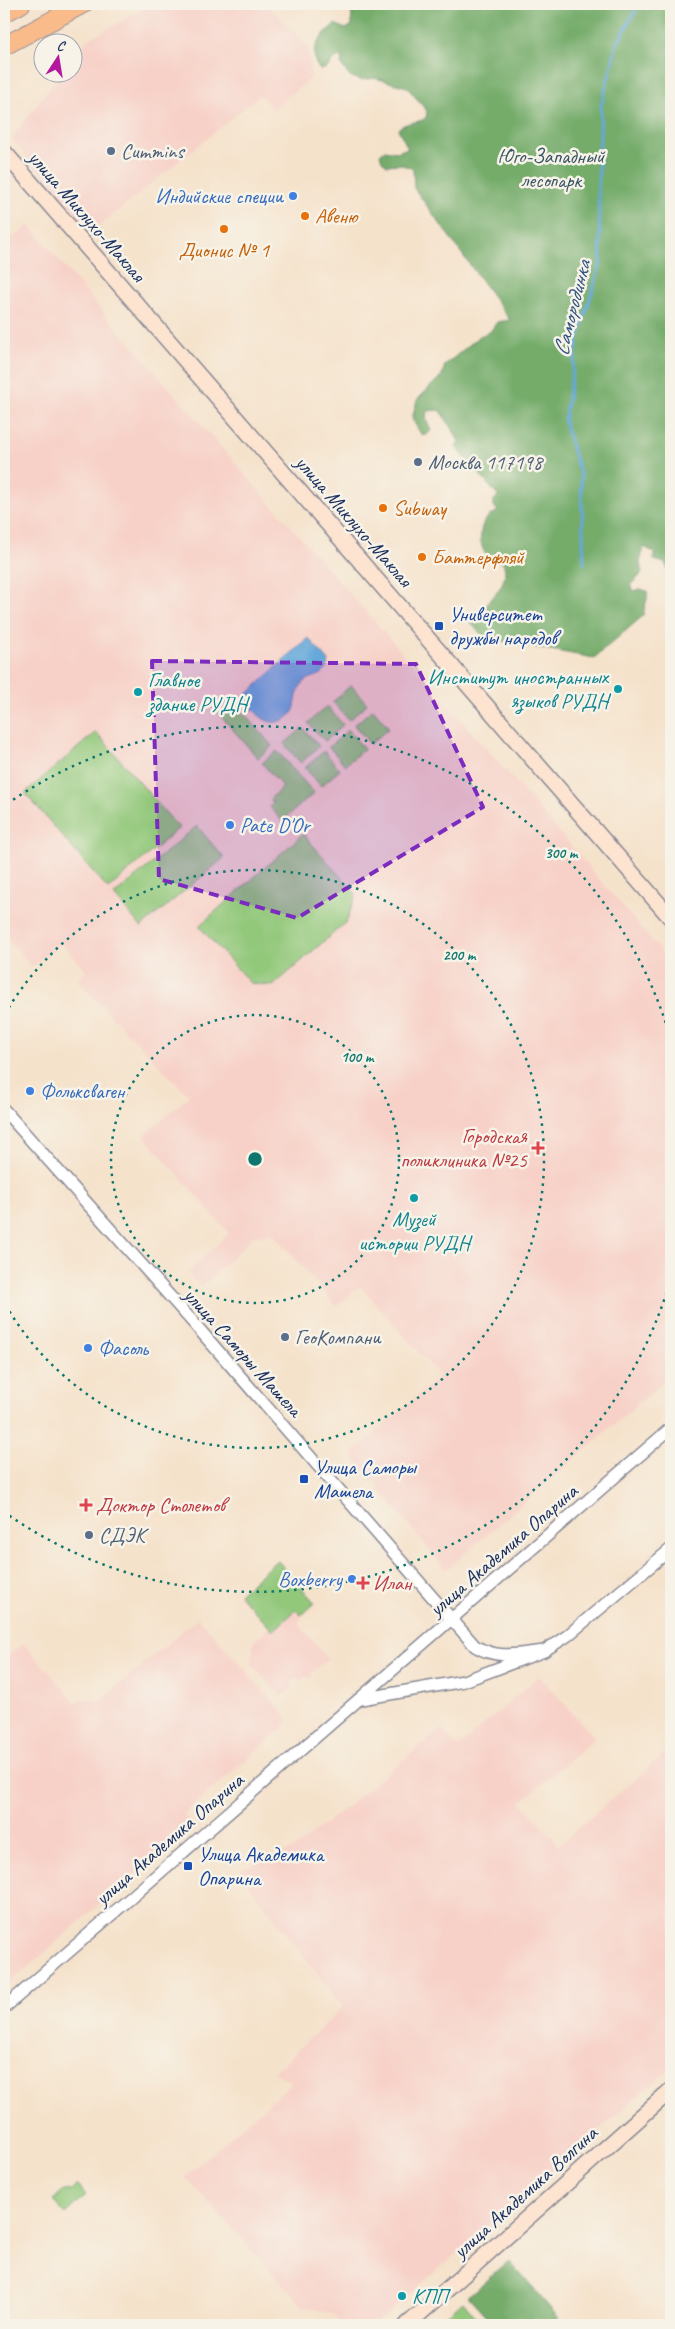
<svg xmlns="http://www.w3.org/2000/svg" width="675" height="2329" viewBox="0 0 675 2329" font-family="Caveat,sans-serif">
<rect width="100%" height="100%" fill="#f7f3e8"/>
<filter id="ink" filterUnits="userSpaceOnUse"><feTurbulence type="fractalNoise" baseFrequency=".02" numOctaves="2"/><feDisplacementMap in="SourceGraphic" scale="10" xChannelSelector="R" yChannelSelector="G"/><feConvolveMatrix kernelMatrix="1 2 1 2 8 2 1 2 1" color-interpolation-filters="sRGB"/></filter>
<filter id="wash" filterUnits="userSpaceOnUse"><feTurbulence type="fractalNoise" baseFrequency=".0096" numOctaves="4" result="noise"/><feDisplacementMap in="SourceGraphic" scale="20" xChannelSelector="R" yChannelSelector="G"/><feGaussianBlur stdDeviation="1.12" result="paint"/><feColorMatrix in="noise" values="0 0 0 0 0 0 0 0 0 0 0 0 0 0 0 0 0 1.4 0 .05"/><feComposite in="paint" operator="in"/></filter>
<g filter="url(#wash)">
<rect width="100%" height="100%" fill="#f5e2cb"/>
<path fill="#f7d1c8" d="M153,4H266L309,47L311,78L273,109L260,95L91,233L11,138L62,73L72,72L73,59L87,40Z
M29,225L119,331L527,795L671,963V1375L446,1570L355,1459L353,1453L440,1376L360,1286L337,1306L272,1233L253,1237L201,1287L188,1273L229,1233L144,1136L189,1096L77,980L87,971L61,943L32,967L4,935V227L14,237Z
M277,1559L316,1603L302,1616L298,1624L328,1659L312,1673L311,1677H305L301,1681L297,1678L293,1681L292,1687L281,1697L252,1664L253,1642L269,1627L237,1595Z
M198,1618L288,1718L284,1727L183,1814L191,1824L4,1988V1660L23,1643L76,1703L84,1699L100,1701Z
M539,1676L595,1738L521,1802L559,1845L671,1748V2067L374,2325H342L333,2314L303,2306L185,2177L292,2083L274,2072L343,2007L240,1873L244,1868L296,1848L441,1729L458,1747Z"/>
<path fill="#92c87a" stroke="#567c6c" d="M351,685L367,704L349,720L333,702Z
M230,705H237L272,746L258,758L219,714Z
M327,706L343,725L325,741L308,723Z
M373,709L389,728L370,744L354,725Z
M303,728L319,746L301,763L284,744Z
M348,730L364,749L345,765L329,747Z
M96,732L179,828L108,889L25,793Z
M277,751L314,793L282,821L270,807L273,803L270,799L283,787L262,763Z
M324,751L340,770L321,786L305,768Z
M197,826L224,858L141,927L114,895Z
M303,834L356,894L347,921L273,986L250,983L199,926Z
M277,1560L315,1603L301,1615L296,1610L273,1631L239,1594Z
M77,2185L86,2195L66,2214L53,2200L64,2190L71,2191Z
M463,2301L482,2325H436Z"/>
<path fill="#75ac6a" stroke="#486e64" d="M351,4H671V578L665,563L654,560V552L644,547L640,562L642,574L630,585L634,591L640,589L647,591C649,600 643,606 644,615L594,658L485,638L469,621C483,606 513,585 503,563C499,561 492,559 489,557C478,549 478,526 488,517C490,515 495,513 498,511L494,506V500L498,496L456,447L459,442L451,426L439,410L427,411L426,419L431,430L427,435L421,434L412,419L417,400L442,375L445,365L480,336L490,332L497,322L510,320L414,188L413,169L400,164L387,165L382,161L380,154L385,150L397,152L408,148L398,129C406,121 417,124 426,118L427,111L407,87L375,78L361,80L349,76L341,64L342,57L335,58L327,68L320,70C306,53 320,36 335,24L346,29L352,25Z
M509,2261L565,2325H494L468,2296Z"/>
<path fill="#65a8d9" stroke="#406c9c" d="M308,638L329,661C325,681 313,672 302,684C296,691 297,701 294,710C292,714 287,719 283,720C265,729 254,709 243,698Z"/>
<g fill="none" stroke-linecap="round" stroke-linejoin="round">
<path stroke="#65a8d9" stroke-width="3" d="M584,564L581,477L564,421L578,338L601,263L598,188L601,106L617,44L639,4"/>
</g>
</g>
<g filter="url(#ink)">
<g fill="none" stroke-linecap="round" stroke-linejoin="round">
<defs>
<path id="street" d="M4,1110L191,1320L475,1646C498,1660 518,1654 544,1651
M361,1699L464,1681L544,1651L567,1636L671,1549
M4,2008L671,1428"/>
<path id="secondary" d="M4,152L671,918
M407,2325L671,2090"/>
<path id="primary" d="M4,13L21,4
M4,46L83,4"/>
</defs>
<use href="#street" stroke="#888894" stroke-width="14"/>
<use href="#secondary" stroke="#888894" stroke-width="18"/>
<use href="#primary" stroke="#888894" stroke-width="20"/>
<use href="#street" stroke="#fff" stroke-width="11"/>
<use href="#secondary" stroke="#fde4d1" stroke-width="15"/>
<use href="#primary" stroke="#fabb8b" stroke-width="18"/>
</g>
</g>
<path fill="#7b2cbf" fill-opacity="0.2" stroke="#7b2cbf" stroke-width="4" stroke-dasharray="10 6" stroke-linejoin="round" d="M152,661L416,664L483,807L297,918L159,879Z"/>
<g fill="none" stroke="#0f766e" stroke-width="2.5" stroke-dasharray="2.5 5">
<circle cx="255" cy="1159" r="144"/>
<path d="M5 1014A289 289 0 1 1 5 1304"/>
<path d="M671 1278A433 433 0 0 1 7 1514M7 804A433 433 0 0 1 671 1040"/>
</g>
<g fill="#5c6f8a" stroke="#f7f3e8" stroke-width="2">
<circle cx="111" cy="151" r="5"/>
<circle cx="418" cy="462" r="5"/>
<circle cx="285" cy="1337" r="5"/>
<circle cx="89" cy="1535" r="5"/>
</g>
<g fill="#3f7fe0" stroke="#f7f3e8" stroke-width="2">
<circle cx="293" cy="196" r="5"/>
<circle cx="230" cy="825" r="5"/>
<circle cx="30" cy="1091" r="5"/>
<circle cx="88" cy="1348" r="5"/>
<circle cx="352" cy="1579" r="5"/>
</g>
<g fill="#e8710a" stroke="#f7f3e8" stroke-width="2">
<circle cx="305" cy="216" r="5"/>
<circle cx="224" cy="229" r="5"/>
<circle cx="383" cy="508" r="5"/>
<circle cx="422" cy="557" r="5"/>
</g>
<g fill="#1a4fb4" stroke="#f7f3e8" stroke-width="2">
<rect x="434" y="621" width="10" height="10" rx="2.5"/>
<rect x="299" y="1474" width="10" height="10" rx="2.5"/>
<rect x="183" y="1861" width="10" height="10" rx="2.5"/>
</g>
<g fill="#0f9aa8" stroke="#f7f3e8" stroke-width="2">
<circle cx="618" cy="689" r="5"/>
<circle cx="138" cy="692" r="5"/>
<circle cx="414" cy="1198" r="5"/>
<circle cx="402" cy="2296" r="5"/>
</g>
<g fill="#e0444e" stroke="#f7f3e8" stroke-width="2">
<path d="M535.5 1140.5h5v5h5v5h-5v5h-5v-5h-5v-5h5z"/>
<path d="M83.5 1497.5h5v5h5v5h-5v5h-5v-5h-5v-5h5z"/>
<path d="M360.5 1575.5h5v5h5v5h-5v5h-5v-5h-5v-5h5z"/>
</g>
<g text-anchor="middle" stroke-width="5" stroke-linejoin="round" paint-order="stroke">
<g font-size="21" fill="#4e5e75" stroke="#f7f3e8" text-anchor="start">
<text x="121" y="158">Cummins</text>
<text x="428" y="469">Москва 117198</text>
<text x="295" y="1344">ГеоКомпани</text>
<text x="99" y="1542">СДЭК</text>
</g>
<g font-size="21" fill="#395565" stroke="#f7f3e8">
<text x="551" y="163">Юго-Западный<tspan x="551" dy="24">лесопарк</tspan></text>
</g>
<g font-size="21" fill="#366cbe" stroke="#f7f3e8" text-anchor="start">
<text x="283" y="203" text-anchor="end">Индийские специи</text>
<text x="240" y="832">Pate D'Or</text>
<text x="40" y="1098">Фольксваген</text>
<text x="98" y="1355">Фасоль</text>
<text x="342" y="1586" text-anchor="end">Boxberry</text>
</g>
<g font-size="21" fill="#1b2f5e" stroke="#f7f3e8">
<text transform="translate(87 216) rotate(49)" y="7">улица Миклухо-Маклая</text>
<text transform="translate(354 521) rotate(49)" y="7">улица Миклухо-Маклая</text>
<text transform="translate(243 1352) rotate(48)" y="7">улица Саморы Машела</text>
<text transform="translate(503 1550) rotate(-41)" y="7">улица Академика Опарина</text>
<text transform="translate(169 1839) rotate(-41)" y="7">улица Академика Опарина</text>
<text transform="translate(525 2192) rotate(-42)" y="7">улица Академика Волгина</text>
</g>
<g font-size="21" fill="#c56008" stroke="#f7f3e8" text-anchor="start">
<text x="315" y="223">Авеню</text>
<text x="224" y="257" text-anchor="middle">Дионис № 1</text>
<text x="393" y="515">Subway</text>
<text x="432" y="564">Баттерфляй</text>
</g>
<g font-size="21" fill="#164399" stroke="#f7f3e8" text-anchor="start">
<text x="449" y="621">Университет<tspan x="449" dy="24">дружбы народов</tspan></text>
<text x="314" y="1474">Улица Саморы<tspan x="314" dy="24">Машела</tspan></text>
<text x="198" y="1861">Улица Академика<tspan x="198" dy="24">Опарина</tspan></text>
</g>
<g font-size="21" fill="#0d838f" stroke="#f7f3e8" text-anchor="start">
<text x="608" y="684" text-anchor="end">Институт иностранных<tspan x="608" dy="24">языков РУДН</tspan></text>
<text x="148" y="687">Главное<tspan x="148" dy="24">здание РУДН</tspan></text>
<text x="414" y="1226" text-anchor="middle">Музей<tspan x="414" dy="24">истории РУДН</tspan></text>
<text x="412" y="2303">КПП</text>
</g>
<g font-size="21" fill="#be3a42" stroke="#f7f3e8" text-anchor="start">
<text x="527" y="1143" text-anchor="end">Городская<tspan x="527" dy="24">поликлиника №25</tspan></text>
<text x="96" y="1512">Доктор Столетов</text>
<text x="373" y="1590">Илан</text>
</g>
<g font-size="22" font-style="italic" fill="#315383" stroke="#f7f3e8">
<text transform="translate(571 308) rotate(-76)" y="8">Самородинка</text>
</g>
</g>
<circle cx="255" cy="1159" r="8" fill="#0f766e" stroke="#f7f3e8" stroke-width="2.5"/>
<g font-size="15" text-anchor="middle" font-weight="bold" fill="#0f766e" stroke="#f7f3e8" stroke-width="5" stroke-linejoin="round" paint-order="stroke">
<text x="561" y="858">300 m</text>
<text x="459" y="960">200 m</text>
<text x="357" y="1062">100 m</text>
</g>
<rect width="675" height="2329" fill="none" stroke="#f7f3e8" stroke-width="20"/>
<g transform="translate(58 58) rotate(12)"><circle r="24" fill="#f7f3e8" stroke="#9fa5b1"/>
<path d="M0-4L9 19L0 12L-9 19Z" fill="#b5179e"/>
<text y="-8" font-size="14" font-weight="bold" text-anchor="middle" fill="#1b2f5e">С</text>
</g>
</svg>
